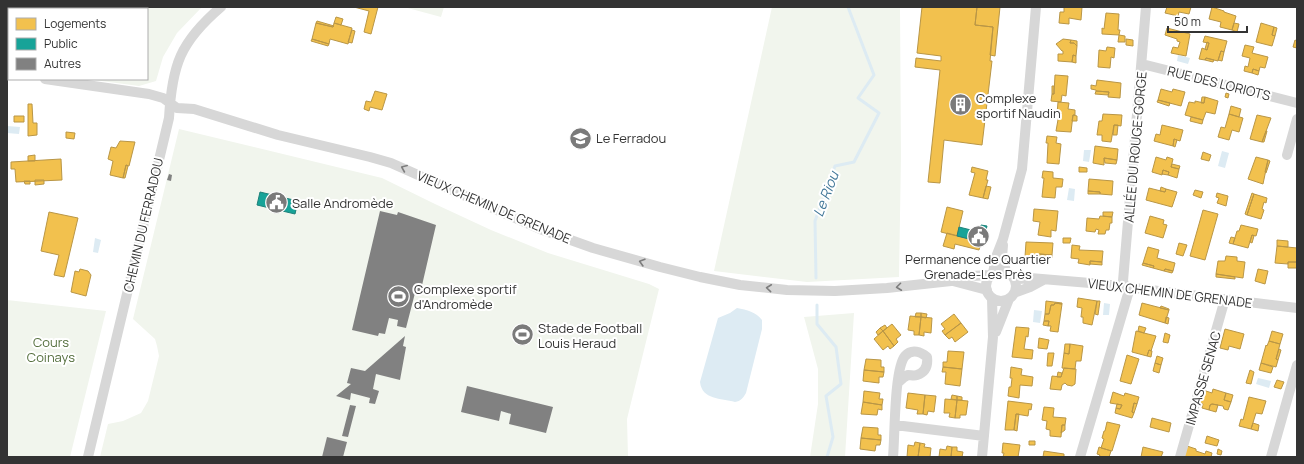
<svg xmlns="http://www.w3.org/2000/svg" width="1304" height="464" viewBox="0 0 1304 464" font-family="Manrope,sans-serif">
<rect width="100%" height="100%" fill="#fff"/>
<path fill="#f1f5ed" d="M7,7H202L177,33L163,57L156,81L139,86L87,79H147V9H9V70H7Z
M404,7H444L441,17Z
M772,7H900L901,156L899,277L807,282L714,271Z
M179,129L382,178L435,204L491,230L548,253L649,284L659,289L627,419L628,457H100L108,424L123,421L141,413L148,401L159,356L157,346L155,339L133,319Z
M7,300L106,311L70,457H7Z
M854,313L845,457H810L818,404V369L804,317Z"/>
<path fill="#ddebf3" d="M1178,55L1190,58L1188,64L1177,61Z
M7,126L20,127L19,134L7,133Z
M1084,150H1091L1089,162L1083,161Z
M1222,151L1229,153L1225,168L1218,166Z
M1069,188L1075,189L1074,201L1067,200Z
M95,238L101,240L98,253L93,252Z
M1104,303L1110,304L1109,315H1103Z
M737,308C747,310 756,312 762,320V329L746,393C743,398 741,401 735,402C721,398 702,400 700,382L718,318L730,313Z
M1034,310L1042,311L1040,323L1033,322Z
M1258,378L1271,381L1269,388L1256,384Z"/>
<path fill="#f2c14e" stroke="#b99646" d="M354,7H378L371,34L364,32L369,11Z
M922,7H977L975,25L993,27L990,61H992L982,145L944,140L940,183L928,182L940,70L915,67L916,58L941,61V56L917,53Z
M977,7H1000L995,56L990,55L993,27L975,25Z
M1064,7H1082L1081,20L1069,18V24L1059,23L1060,12H1064Z
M1167,7H1191L1189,14L1179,12L1178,16L1165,13Z
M1212,7L1224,11V12L1236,16L1232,30L1220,27L1221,22L1209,19Z
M1106,13L1119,14L1118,30H1120L1119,35L1102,34V28L1104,29Z
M336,17L343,19L341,25L334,23Z
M317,21L334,26L333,27L316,23Z
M316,23L333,27L334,23L352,28L348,44L330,39L329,44L312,39Z
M1234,23L1239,24L1237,32L1232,30Z
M1261,23L1274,27L1272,35L1275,36L1272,46L1256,42Z
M1274,27L1277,28L1275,36L1272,35Z
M1167,28L1190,34L1186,56L1171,53L1173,47L1178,48L1180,42L1177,41V39L1165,35Z
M352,30L355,31L352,43L348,42Z
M1119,35L1125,36V42H1118Z
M1205,36L1227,41L1224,52L1221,51L1218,61L1206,58L1205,60L1199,59L1202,48L1207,50L1209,43L1203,42Z
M312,39L329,44L328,46L311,41Z
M1063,39L1071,40L1070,43H1074L1077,46L1076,56L1073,55L1072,62L1058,61V54H1063V51H1062L1056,44Z
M1126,39L1133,40V46L1126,45Z
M1071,40L1077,41V46L1074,43H1070Z
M1295,40L1297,41V48L1293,47Z
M1207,42L1209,43L1207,50L1205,49Z
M1245,45L1254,47L1252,53L1268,57L1265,68L1260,67L1259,71L1253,69L1252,73L1244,71L1245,66L1248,67L1250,58L1242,56Z
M1107,47L1115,48L1114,58L1111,57L1110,68L1098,67L1099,50L1106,51Z
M1221,51L1224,52L1222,61L1218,60Z
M1073,55L1076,56V63L1072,62Z
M1206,58L1214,60L1213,62L1205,60Z
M1253,69L1259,71L1258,75L1252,73Z
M1055,75L1068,76L1066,96L1062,95L1061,102L1051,101L1052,94H1054Z
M1097,80L1121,83L1120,98L1108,97L1109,92L1096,91V90L1091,89V85L1096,86Z
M1052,86H1054V94H1052Z
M1161,89L1172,92L1173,89L1185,92L1181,106L1158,100Z
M375,91L387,94L382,110L370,107L369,111L364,109L366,101L371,102Z
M1096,91L1109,92L1108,95L1095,94Z
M1226,93L1229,94L1228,98L1225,97Z
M1202,97H1205L1204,103H1201Z
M1205,97L1218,101L1215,114L1206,112L1203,120L1185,115L1189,102L1195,103V101L1204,103Z
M1158,100L1170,103L1169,106L1157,102Z
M1058,102L1069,103L1068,109L1075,110V115H1073L1071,132L1056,131L1059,114H1057Z
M28,104H32L33,123H37V135L28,136Z
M1231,106L1241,109L1239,117L1229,114Z
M1103,114L1122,115L1121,126L1114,125L1111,142L1102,141V135H1097L1099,121H1102Z
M1229,114L1243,118L1239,132L1232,130L1229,140L1218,137L1221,127L1225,128Z
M1073,115L1077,116V121H1072Z
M1257,115L1271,118L1262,142L1250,139Z
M14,116H24V122H14Z
M1191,117L1203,120L1202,124L1190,121Z
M1114,125H1118L1117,135H1113Z
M1162,125L1183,130L1180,141L1174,139L1173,146L1154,141L1156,134L1160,135Z
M1266,131H1267L1264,142H1262Z
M66,132L75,133L74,139L66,138Z
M1047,136L1057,137L1056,143L1061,144L1059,164L1047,163L1048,143H1046Z
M1174,139L1177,140L1175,147L1173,146Z
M120,141L135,142L129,166L126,165L123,178L110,175L113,161L108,159L111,147L116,148Z
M1095,146L1118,149L1117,160L1104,158V165L1093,163Z
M1203,152L1211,155L1209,161L1201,159Z
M35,155V161H28V156Z
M1156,157L1166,160L1167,157L1173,159L1171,167L1179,169L1177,178L1168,175L1169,172L1163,170L1162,175L1152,172Z
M1256,157L1268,160L1263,184L1248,179Z
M1104,158L1117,160L1116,164L1105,163Z
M61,159L62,180L16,182L15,169H11V162Z
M1268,160L1270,161L1266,173L1265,172Z
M1172,164L1180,166L1179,169L1171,167Z
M126,165L128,166L125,178H123Z
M972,167L988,171L986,180H988L983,198L969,195L975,173L971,172Z
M1079,167L1087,168V172H1079Z
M1163,170L1169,172L1168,175L1162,174Z
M1043,171L1053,172V178L1063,179L1062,187H1056L1055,198L1042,197L1044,178H1042Z
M1089,179L1113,181L1112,195L1100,194V192L1088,191Z
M35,180H44V184L35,185Z
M24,181H30V184H25Z
M986,186L991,187L988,199L983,198Z
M1161,187L1166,189L1165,192L1160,191Z
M1149,188L1165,192L1166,189L1177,192L1172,207L1146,200Z
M1195,190L1203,192L1201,198L1193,195Z
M1088,191L1100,192V194H1088Z
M1217,193L1228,196L1226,206L1217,203L1219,198L1216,197Z
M1252,193L1254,194L1247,215L1245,214Z
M1254,194L1267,198L1266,203L1264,202L1262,209L1264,210L1261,219L1247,215Z
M947,207L963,211L957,236L941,232Z
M1034,209L1058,211L1056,231L1051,230V237L1038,235L1040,222L1033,221Z
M1203,210L1218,214L1205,260L1190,256Z
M49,212L78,218L64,277L54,275L59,255L41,251Z
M1103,212H1113L1112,217L1103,216Z
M1100,216L1112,217V223H1110L1109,230H1106L1105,234H1098L1099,230L1096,229L1095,232L1086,231L1087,218L1099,219Z
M1150,216L1164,220L1163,224L1167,225L1163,238L1145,233Z
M1241,225L1258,229L1256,236L1252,235L1248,248L1233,244L1237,231H1239Z
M947,233L981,242L979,250L955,244L954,249L943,246Z
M1252,235L1254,236L1252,243L1250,242Z
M1231,237L1235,238L1233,244L1229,243Z
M1063,238H1071L1070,243H1063Z
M1277,240L1288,241V247L1277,246Z
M1026,242L1053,243L1052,255L1039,254L1038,259L1025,257Z
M1179,243L1187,245L1183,256L1176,254Z
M1072,245L1080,246L1079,250L1103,251L1102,262L1090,261V265L1078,263L1079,259L1071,258Z
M1277,246L1297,248V262H1288V264L1275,263Z
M1148,247L1159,250L1157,258L1175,263L1173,271L1165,269L1164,271L1153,268L1154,266L1143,263Z
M1039,254L1052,255V258L1038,257Z
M1226,256L1237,257V261L1245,262L1243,278L1216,274L1218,261H1225Z
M1090,261L1102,262V265L1090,264Z
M1288,262H1297V268H1288Z
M1143,263L1154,266L1153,268L1142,265Z
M80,269L88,271L91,275L86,296L71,292L75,271L79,272Z
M1165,269L1173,271L1172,273L1164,271Z
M1258,269L1268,271L1265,284L1255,281Z
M1216,274L1235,277V279L1216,277Z
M1078,298L1097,301L1092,325L1083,323V317H1081L1082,308L1077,307Z
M1046,301L1062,303V304L1055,303L1054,305H1051L1049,314H1045Z
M1097,301H1100L1098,315L1095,314Z
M1055,303L1062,304L1058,332L1050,331L1051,326H1048L1049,321H1044L1045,314H1049L1051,305H1054Z
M1142,303L1169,310L1165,323L1139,315Z
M1161,306L1169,309V310L1160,308Z
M916,313H921V317H915Z
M921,313L927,314L926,318L921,317Z
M954,314L961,323L945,335L942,331L945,329L941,324Z
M910,316L921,317L919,335H914V331L908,330Z
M921,317L932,318L931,333L924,332V336L919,335Z
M1166,317L1169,318L1168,324L1165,323Z
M1044,321H1049L1048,326L1043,325Z
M961,323L968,332L955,342L952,337L949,339L945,335Z
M892,324L901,335L896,339L898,342L894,346L883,331Z
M885,325L887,328L883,331L880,328Z
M1139,326L1146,328L1144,333L1138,331Z
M1016,327L1029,328L1028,337L1026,336L1024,349L1033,350L1032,359L1012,357Z
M880,328L883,331L878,335L876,332Z
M1225,329L1244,334L1240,349L1229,346L1228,350L1220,348Z
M883,331L894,346L890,349L888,346L883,350L874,339Z
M1136,331L1156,336L1151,351L1149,350L1147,356L1132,352Z
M1272,331L1283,334L1280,344L1269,341Z
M1165,333L1170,335L1168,343L1163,342Z
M1039,338L1049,340L1047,349L1038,348Z
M1269,341L1280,344L1276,359L1278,360L1276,367L1261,363L1266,345L1267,346Z
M1065,344H1070L1069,354L1064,353Z
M1070,344L1083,346L1081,361H1076L1075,369L1062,368L1064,353L1069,354Z
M1279,349L1281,350L1278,360L1276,359Z
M1149,350L1152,351L1151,357L1147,356Z
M948,351L964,352L962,369L943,367V362H947Z
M1048,353H1054L1052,366H1047Z
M1127,355L1139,359L1131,384L1120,381Z
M1157,356L1163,358L1161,365L1155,363Z
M866,359L881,360V367H884V372L864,370Z
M1155,363L1161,365L1159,373L1153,371Z
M1261,363L1273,367L1271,373L1259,370Z
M943,367L962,369L960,386L945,384L946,372H942Z
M1011,367L1022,369L1021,375L1033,377L1032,386L1020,385L1019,398L1008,396L1009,387H1011L1012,378H1010Z
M1064,368L1076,369L1075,384L1072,386L1067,385L1065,383L1062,385L1061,390L1050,389L1052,376L1061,377Z
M864,370L884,372L883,377H879V383L863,381Z
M1250,370L1254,372L1251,384L1246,383Z
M1058,372L1062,373L1061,377H1057Z
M1277,380L1284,382L1281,389L1274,387Z
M1213,389L1226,393L1224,400L1231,402L1228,410L1224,409L1223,406L1212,404L1210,405L1209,410L1202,408L1203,404L1199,402L1203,390L1212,393Z
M864,391L880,393L879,399H883L882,405L863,402Z
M1113,392L1124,396L1125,393L1139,397L1137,404L1134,403L1132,412L1134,413L1132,418L1115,413L1116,408L1120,409L1122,405L1110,403Z
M908,393L925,395L923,414H917L918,410L906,408Z
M1226,393L1233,395L1231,402L1224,400Z
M925,395L936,396L934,412L928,411L927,415L923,414Z
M952,395L957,396V400L951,399Z
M957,396L962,397V400H957Z
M1249,397L1266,401L1262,414L1256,413L1251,429L1239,426L1241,419L1243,420Z
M945,399L957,400L955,418L949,417L950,413H944Z
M957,400L968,401L966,415H960V418H955Z
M1008,401L1032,404L1031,410L1029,409L1028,416L1016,414L1014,430H1005Z
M863,402L882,405V410L878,409L877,415L861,414Z
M1134,403L1137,404L1134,413L1132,412Z
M1117,404L1122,405L1120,409L1116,408Z
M1212,404L1218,405L1216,412L1209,410L1210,405Z
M1044,407L1054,408L1053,417L1066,418L1065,425H1062L1061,437L1050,436V430L1046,429L1047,421L1042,420Z
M1016,414H1019L1017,431L1014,430Z
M1152,418L1171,423L1169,432L1150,427Z
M1107,422L1120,425L1112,451L1101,448L1104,439L1102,438L1104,431H1105Z
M1253,423L1259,425L1258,431L1251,429Z
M1062,425H1065V430L1061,433Z
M863,427L878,428V435H881V440L861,438Z
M1207,436L1219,440L1217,446L1205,443Z
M861,438L881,440L880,445H876L875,451L860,449Z
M1029,441H1035V445H1029Z
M915,442L920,443L918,457H907L908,445L914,446Z
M920,443L925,444L924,447L931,448L930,457H918Z
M1003,443L1020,445L1018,457H1003L1004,453H1002Z
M947,446L952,447L951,457H939L940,449L946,450Z
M1187,446L1196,449V451L1205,454L1206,451L1212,453L1211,457H1184Z
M952,447H957V451L963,452L962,457H951Z
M1099,447L1111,451L1109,457H1099L1100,455L1097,454Z
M1143,447L1163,452L1161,457H1141Z
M1218,449L1222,451L1221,455L1217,454Z
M1044,451L1064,454V457H1043Z"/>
<path fill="#17a398" stroke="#1f817a" d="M260,192L298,201L295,214L257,205Z
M981,225L987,226L985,234H983L981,242L957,236L959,227L979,232Z"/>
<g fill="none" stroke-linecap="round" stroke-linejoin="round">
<path stroke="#ddebf3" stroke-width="3" d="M816,278L815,221L835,166L854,162L879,113L858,98L874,75L848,7
M817,305V324L836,347L841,384L826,396L833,437L827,457"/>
</g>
<path fill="#818181" d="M169,174L172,175L171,181L167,180Z
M380,211L397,215L398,212L401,213L436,225L420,294L415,293L406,328L397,326L398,320L389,318L385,334L379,333L378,336L352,330Z
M405,336L403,346L406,347L400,380L376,374L373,389L379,391L375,404L369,403L370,398L351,393L350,400L336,396L351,384L347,383L351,368L365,371Z
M467,386L553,407L546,433L509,424L511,414L501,411L499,421L461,412Z
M350,405L356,406L348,437L342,436Z
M327,437L347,442L343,457H322Z"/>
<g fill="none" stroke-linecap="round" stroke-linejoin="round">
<path stroke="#d7d7d7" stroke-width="10" d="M1142,64L1297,103
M7,74L9,75
M45,79L149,94L163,98L177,108L194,109L278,135L370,157L391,163L540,229L593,248L660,267L700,277L740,285L787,290L835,291L887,288L951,281L971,276L991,275
M1287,155L1297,119
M1003,245L1002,257L1006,271
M986 286a15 15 0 1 1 30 0a15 15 0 1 1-30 0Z
M993,273L996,257L1003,239L1022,169L1036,7
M1013,277L1019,279L1030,278L1102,284L1297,308
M953,281L987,290
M1014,293L1030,287L1043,280
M996,332L1009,299
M895,425L984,436
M88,457L169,118C172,65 180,42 221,7
M893,457C895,437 894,369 905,356C912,348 921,352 927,357C928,365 926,372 917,375C914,376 911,375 908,375C903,377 901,380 898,383
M982,457L993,337L992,298
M1080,457L1128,294L1123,281L1146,7
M1180,457L1225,299
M1271,457L1297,365"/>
</g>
<defs><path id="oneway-chevron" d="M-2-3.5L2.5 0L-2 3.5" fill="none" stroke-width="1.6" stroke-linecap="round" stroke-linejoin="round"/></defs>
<g stroke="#7d7d7d">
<use href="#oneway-chevron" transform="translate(404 168) rotate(-157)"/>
<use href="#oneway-chevron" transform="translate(642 262) rotate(-164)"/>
<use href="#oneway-chevron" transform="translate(899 287) rotate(173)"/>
<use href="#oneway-chevron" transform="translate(769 288) rotate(-174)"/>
</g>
<defs>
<symbol id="building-disc" viewBox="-11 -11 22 22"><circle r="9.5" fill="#7a7a7a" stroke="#fff"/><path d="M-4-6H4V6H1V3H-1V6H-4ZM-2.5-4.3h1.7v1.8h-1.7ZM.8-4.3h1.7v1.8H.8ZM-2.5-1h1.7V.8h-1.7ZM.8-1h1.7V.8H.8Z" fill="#fff"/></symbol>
<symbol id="school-disc" viewBox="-11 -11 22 22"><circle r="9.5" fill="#7a7a7a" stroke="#fff"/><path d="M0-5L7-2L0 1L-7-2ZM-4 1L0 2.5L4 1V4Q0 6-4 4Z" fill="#fff"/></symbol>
<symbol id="civic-disc" viewBox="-11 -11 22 22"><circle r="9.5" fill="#7a7a7a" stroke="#fff"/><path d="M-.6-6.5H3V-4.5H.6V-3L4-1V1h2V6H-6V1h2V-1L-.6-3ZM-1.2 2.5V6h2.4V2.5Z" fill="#fff"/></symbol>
<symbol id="stadium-disc" viewBox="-11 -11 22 22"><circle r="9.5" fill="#7a7a7a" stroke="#fff"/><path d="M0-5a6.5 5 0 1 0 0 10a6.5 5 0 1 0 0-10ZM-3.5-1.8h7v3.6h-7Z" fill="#fff"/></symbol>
</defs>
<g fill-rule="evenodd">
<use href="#building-disc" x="948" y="92" width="25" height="25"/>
<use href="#school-disc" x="568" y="126" width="25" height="25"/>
<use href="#civic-disc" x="264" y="190" width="25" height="25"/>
<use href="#civic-disc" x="966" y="224" width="25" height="25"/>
<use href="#stadium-disc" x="386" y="284" width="25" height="25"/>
<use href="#stadium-disc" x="510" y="322" width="25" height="25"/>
</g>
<g text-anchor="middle" stroke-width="4" stroke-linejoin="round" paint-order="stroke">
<g font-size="13" fill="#333" stroke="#fff">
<text transform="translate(1219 83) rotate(14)" y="5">RUE DES LORIOTS</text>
<text transform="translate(1135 147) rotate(-85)" y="5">ALLÉE DU ROUGE-GORGE</text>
<text transform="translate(494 207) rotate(23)" y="5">VIEUX CHEMIN DE GRENADE</text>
<text transform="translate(143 225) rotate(-77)" y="5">CHEMIN DU FERRADOU</text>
<text transform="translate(1170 293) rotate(7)" y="5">VIEUX CHEMIN DE GRENADE</text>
<text transform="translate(1203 378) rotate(-74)" y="5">IMPASSE SENAC</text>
</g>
<g font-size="13" fill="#333" stroke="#fff" text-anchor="start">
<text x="976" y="103">Complexe<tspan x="976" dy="15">sportif Naudin</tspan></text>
<text x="596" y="143">Le Ferradou</text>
<text x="292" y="208">Salle Andromède</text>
<text x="978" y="264" text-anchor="middle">Permanence de Quartier<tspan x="978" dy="15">Grenade-Les Près</tspan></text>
<text x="414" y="294">Complexe sportif<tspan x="414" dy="15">d'Andromède</tspan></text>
<text x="538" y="333">Stade de Football<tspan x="538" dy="15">Louis Heraud</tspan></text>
</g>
<g font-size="13" fill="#56703f" stroke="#fff">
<text x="51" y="347">Cours<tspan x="51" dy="15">Coinays</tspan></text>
</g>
<g font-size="14" font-style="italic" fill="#3f7597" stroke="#fff">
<text transform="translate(826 194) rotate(-69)" y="5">Le Riou</text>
</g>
</g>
<rect width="1304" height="464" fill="none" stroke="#333333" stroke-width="16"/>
<rect x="8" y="8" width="140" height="72" fill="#ffffff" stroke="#adadad"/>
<rect x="16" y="18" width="20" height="12" fill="#f2c14e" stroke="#adadad"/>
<text x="44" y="28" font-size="12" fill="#333333">Logements</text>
<rect x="16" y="38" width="20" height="12" fill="#17a398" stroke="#adadad"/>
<text x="44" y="48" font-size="12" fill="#333333">Public</text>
<rect x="16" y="58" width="20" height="12" fill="#818181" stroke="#adadad"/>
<text x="44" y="68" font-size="12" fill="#333333">Autres</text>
<path d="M1168 26v6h79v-6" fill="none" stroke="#333333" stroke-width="2"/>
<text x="1174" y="26" font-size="12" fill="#333333" stroke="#ffffff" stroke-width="3" paint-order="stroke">50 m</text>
</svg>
